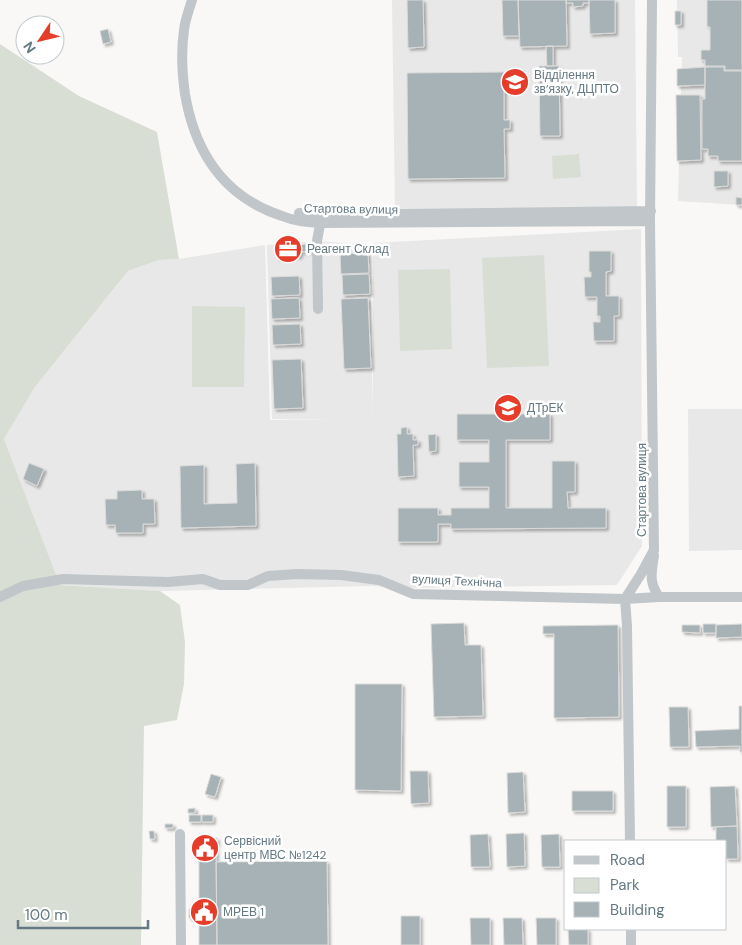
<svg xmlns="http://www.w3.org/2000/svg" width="742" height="945" viewBox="0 0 742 945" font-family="'DM Sans',sans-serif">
<defs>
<filter id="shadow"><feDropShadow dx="2.5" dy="2.5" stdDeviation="1" flood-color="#0004"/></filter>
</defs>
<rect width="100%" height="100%" fill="#f9f8f6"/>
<path fill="#e7e8e7" d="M392,0H635L637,208L395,210Z
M677,0H742V205L678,201L682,57H678Z
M641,229L642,546L617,585L413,588L372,586L160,591L60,585L4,439L35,387L128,271L159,260L179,259L265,245L270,420L339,419H272L267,245L317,241L370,245L373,419V243Z
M688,409H742V550L689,551Z"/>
<path fill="#d9ded5" d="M0,44L79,96L157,132L179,259L159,260L128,271L35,387L4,439L60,585L160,591L180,605L185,642L184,684L177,720L144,726L141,945H0Z
M579,154L581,177L553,179L552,156Z
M544,255L549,366L487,368L482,258Z
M450,269L452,349L400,351L398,270Z
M192,306L245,307L244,387H192Z"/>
<path fill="#a7b2b6" stroke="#dbdad9" filter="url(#shadow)" d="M407,0H423L424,47L408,48Z
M502,0H518L519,36H503Z
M518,0H566L567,46L520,47Z
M566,0H589V3H583V6L573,7V3H566Z
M589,0H615V33L590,34Z
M707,0H742V70H725V66H705V60H701V50H710V27H707Z
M675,11H681V25H675Z
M108,29L111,42L103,44L100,31Z
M546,46H553V66H547Z
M539,66H559L560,136H540Z
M705,67V85L677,86V69Z
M705,67H724V71H742V161H718V156H708V149H702V99H705Z
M504,72V120H510V129H504L505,178L408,179L407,73Z
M676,95H700L701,160L677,161Z
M714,171H728V186L714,187Z
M736,197L742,198V205H736Z
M313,243L314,251L299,252V245Z
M299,245L300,256L277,258L276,246Z
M589,251H611V271L606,272V296H619V316H614V341H594L593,322H600V316H597V297H585L584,277H591V272H589Z
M368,253L369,273L341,274L340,254Z
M369,274L370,294L343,295L342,275Z
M299,276L300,295L272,296L271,277Z
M299,298L300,318L272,319L271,299Z
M368,298L371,368L344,369L341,299Z
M300,324L301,344L273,345L272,325Z
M301,359L303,408L274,409L272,360Z
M457,414H550V440H506V508H552V461H575V492H567L568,508H606V528L451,529V524H438V542H398V508H438V515H451V508H489V487H459V462H489V440H457Z
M407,427V434H413V440H418V445H413L414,476L398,477L397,434H401V428Z
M436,434V451L429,452L428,435Z
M29,463L44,469L37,486L23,479Z
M255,463L256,526L181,528L180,466L204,465V504L237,503L236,464Z
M142,490V499H154L155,524H143V533H116L115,525H106L105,499H117V491Z
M464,623L465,645H481L483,716L434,717L431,624Z
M703,624H716V633H703Z
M742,624V637L716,638V625Z
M618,625L619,717L554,718V634H543V626Z
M682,625H700V633L682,632Z
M355,684H402L401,791L355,790Z
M739,706H742V752H740V746L696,747L695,731L739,729Z
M669,707H688L689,747H670Z
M410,771H428L429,803L411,804Z
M523,772L525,812L508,813L507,773Z
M211,774L221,777L215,797L205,794Z
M667,786H686V827H667Z
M735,786L737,826L711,827L710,787Z
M572,791H613V811H572Z
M195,808V813H188V809Z
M189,815H201V822H189Z
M202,815H213V822H202Z
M165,824H173V828H165Z
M737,826L738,859H726V841H716V827Z
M149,831H154L155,839H150Z
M524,833L525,866L507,867L506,834Z
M488,834L490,867H471L470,835Z
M559,834L560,867H542L541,835Z
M212,838H217V845H212Z
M204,840H212V845H204Z
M199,845H216L217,945H199V917L189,918V909H199Z
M327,861L328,945H217L216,862Z
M401,916H420V945H401Z
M470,918H490V945H471Z
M503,918H522L523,945H504Z
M536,918H556V945H537Z
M568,929H588V945H569Z"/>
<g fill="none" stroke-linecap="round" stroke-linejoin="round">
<path stroke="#c0c6c9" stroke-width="10" d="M192,0C189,10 185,20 184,30C181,51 182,73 185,94C195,153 224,197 282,216C294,221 307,222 320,223L650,221
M299,213L322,215L651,211
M318,309L317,241L321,219
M654,555C652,572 648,581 659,597
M0,597L23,586L63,579L168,582L203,579L220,585H248L268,576L297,574L341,575L379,580L413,594L625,599L659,597H742
M180,834L181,945
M630,841L627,626L625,599L641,574L654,550L650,221L652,0
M631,929V945"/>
</g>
<defs>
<symbol id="university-disc" viewBox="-11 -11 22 22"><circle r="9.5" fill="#e53d2a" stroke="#fff"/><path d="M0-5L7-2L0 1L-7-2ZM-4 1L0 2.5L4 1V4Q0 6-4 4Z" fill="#fff"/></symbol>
<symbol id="office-disc" viewBox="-11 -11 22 22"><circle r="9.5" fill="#e53d2a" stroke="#fff"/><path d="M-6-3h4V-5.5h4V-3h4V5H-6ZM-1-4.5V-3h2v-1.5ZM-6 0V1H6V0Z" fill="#fff"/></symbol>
<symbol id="civic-disc" viewBox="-11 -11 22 22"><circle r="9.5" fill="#e53d2a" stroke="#fff"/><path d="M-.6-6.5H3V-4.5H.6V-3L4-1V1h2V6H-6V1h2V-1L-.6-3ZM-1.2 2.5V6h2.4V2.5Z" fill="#fff"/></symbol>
</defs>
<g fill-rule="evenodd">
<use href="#university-disc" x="499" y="66" width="32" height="32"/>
<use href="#office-disc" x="272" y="233" width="32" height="32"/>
<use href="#university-disc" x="492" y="392" width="32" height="32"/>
<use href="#civic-disc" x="189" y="832" width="32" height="32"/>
<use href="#civic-disc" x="188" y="896" width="32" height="32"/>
</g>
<g text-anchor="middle" stroke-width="5" stroke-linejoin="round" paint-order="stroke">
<g font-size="12" fill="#647982" stroke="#fff" text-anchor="start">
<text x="534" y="79">Відділення<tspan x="534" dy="14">зв’язку, ДЦПТО</tspan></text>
<text x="307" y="253">Реагент Склад</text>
<text x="527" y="412">ДТрЕК</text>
<text x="224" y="845">Сервісний<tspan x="224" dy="14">центр МВС №1242</tspan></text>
<text x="223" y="916">МРЕВ 1</text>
</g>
<g font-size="12" fill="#647982" stroke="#fff">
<text transform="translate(351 209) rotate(1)" y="4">Стартова вулиця</text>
<text transform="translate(642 490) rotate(-90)" y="4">Стартова вулиця</text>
<text transform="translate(457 581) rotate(3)" y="4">вулиця Технічна</text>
</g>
</g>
<rect x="564" y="840" width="162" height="90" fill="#ffffff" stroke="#c1c9cd"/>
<rect x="574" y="856" width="25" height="8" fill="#c0c6c9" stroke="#c1c9cd"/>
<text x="610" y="865" font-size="15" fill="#647982">Road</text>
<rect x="574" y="878" width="25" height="15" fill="#d9ded5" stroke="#c1c9cd"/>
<text x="610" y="890" font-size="15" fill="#647982">Park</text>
<rect x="574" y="902" width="25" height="15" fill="#a7b2b6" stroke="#c1c9cd"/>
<text x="610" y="915" font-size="15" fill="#647982">Building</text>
<g transform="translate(40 40) rotate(235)"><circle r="24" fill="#ffffff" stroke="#c1c9cd"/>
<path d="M0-4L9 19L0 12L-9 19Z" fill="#e53d2a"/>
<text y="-8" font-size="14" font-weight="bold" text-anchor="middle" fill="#647982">N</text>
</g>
<path d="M18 920v8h130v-8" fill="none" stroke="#647982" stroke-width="2.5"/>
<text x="25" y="920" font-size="15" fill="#647982" stroke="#ffffff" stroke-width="4" paint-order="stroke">100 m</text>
</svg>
